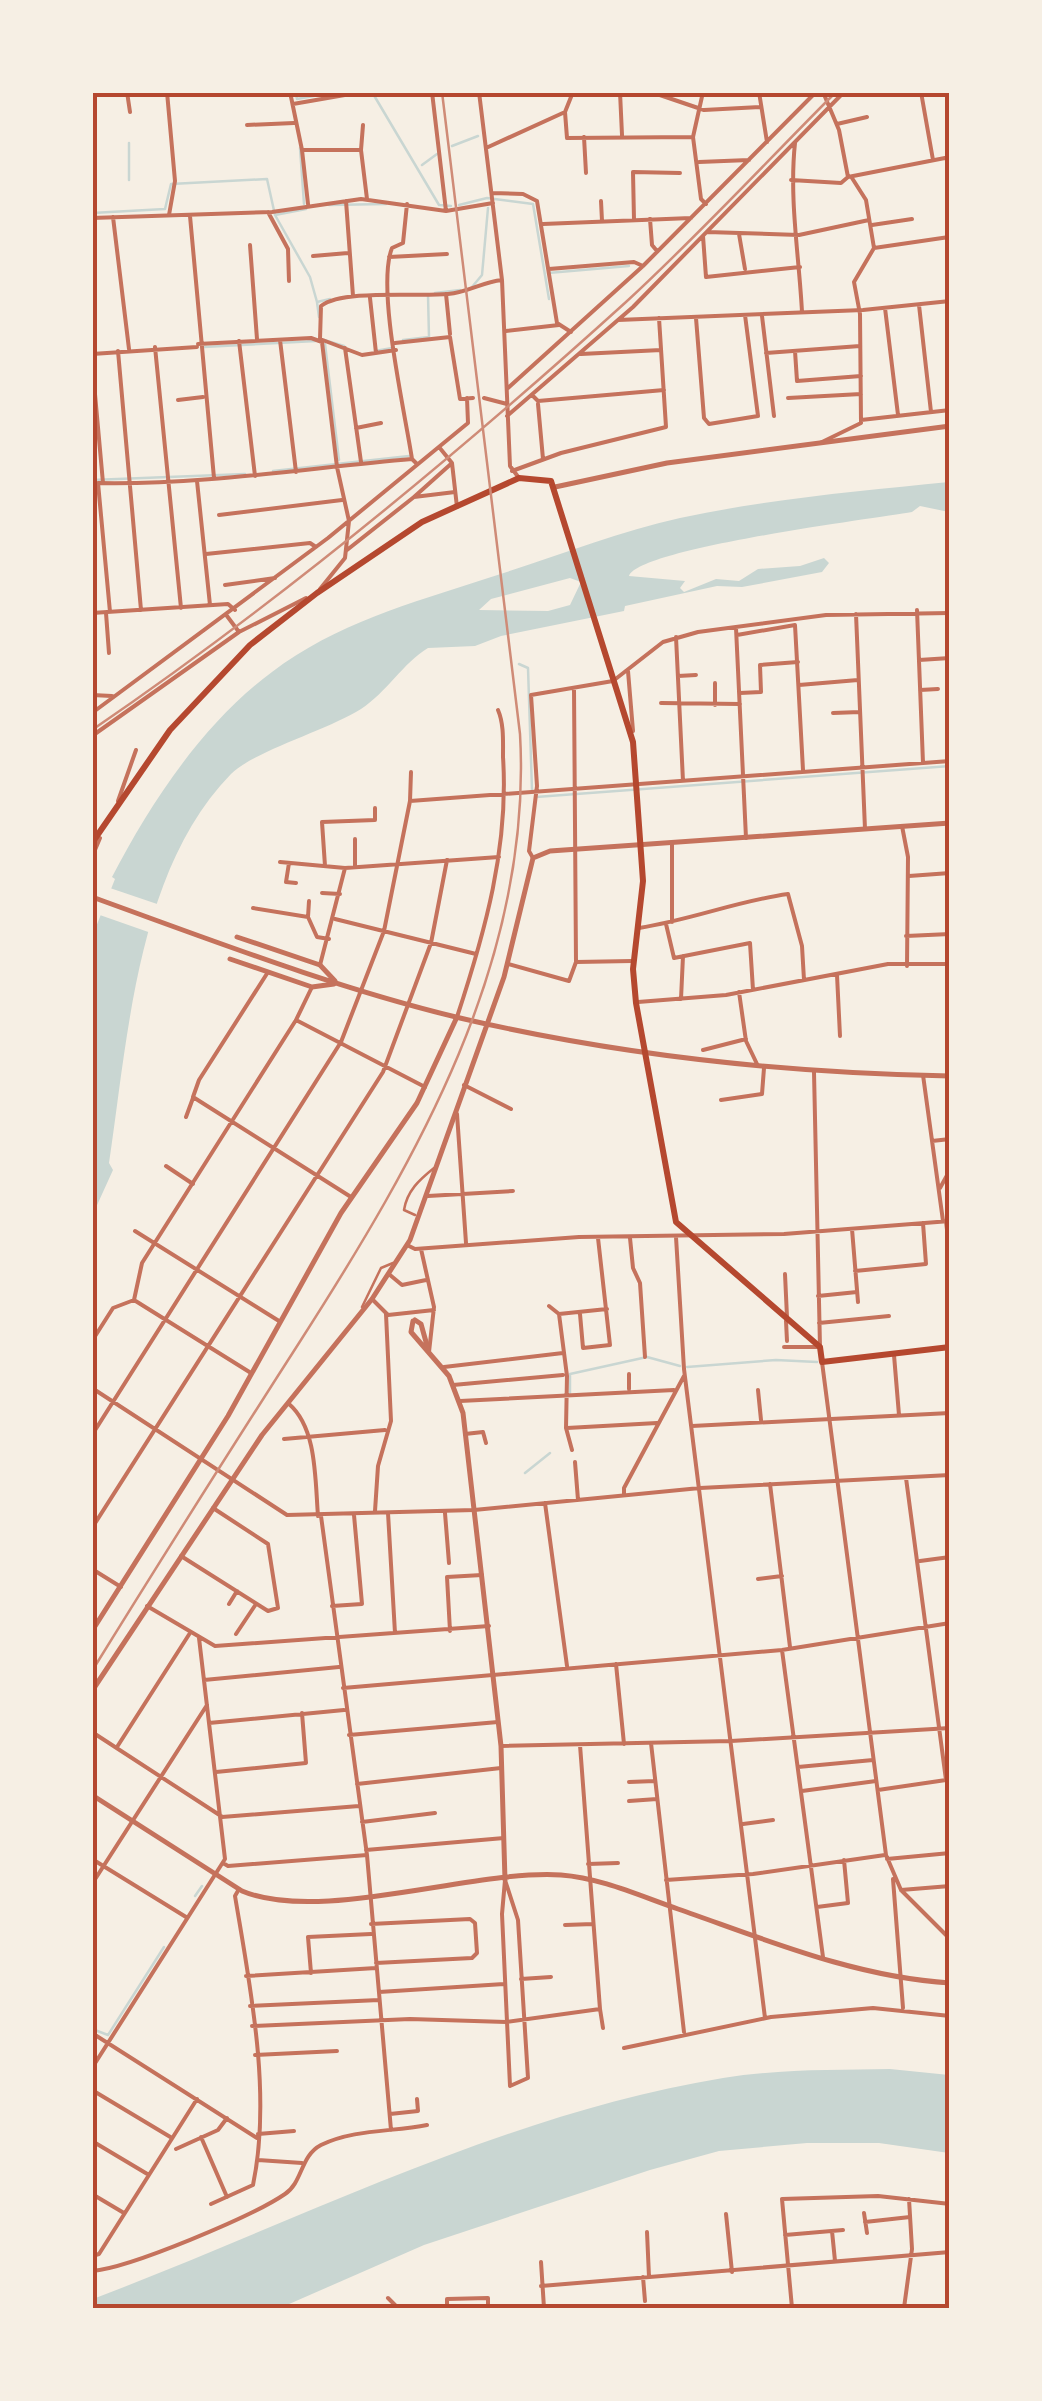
<svg xmlns="http://www.w3.org/2000/svg" width="1042" height="2401" viewBox="0 0 1042 2401" font-family="Manrope,sans-serif">
<rect width="100%" height="100%" fill="#f6efe4"/>
<path fill="#c9d6d2" fill-rule="evenodd" d="M949,482V512L920,506L912,512C872,519 639,548 629,576L685,581L680,588L684,592L716,579L739,581L758,569L800,566L824,558L829,563L822,572L742,587L717,586L625,606L624,611L501,636L475,646L428,648C403,663 387,692 361,709C328,730 254,751 231,774C137,870 128,1037 109,1163L113,1170L93,1214L92,937L115,879L112,877C150,804 202,724 272,672C335,624 411,603 485,579C549,559 614,533 680,518C769,499 859,491 949,482ZM570,578L581,582L570,605L548,611L479,610L491,599Z
M890,2069L949,2075V2153L879,2143H807L719,2151L650,2170L424,2245L280,2308H93V2299C301,2220 501,2115 723,2078C778,2069 835,2070 890,2069Z"/>
<path fill="#f6efe4" d="M107,887L163,906L154,934L97,914Z"/>
<g fill="none" stroke-linecap="round" stroke-linejoin="round">
<path stroke="#c9d6d2" stroke-width="2.5" d="M295,92L297,99L335,92
M372,92L439,205L451,206
M129,143V180
M452,146L478,136
M300,148L304,204
M422,165L437,154
M329,205L386,204
M459,205L487,198L533,204L549,299
M92,213L165,209L171,184L267,179L275,215L310,277L317,302
M275,215L306,209
M548,273L629,266
M472,287L482,275L488,208
M435,293L460,290
M319,317L317,302L330,299
M324,340L344,346
M403,340L429,337L428,295
M325,344L339,460
M204,347L316,341
M375,351L392,348
M273,471L409,456
M92,480L245,474
M92,596V617
M92,641V672
M519,664L528,668L532,790
M536,797L950,766
M687,1367L776,1360L817,1362
M570,1393V1374L647,1357L680,1366
M525,1473L550,1453
M195,1896L202,1886
M92,2029L108,2035L164,1947"/>
<path stroke="#c5725c" stroke-width="2.5" d="M415,1215L404,1210C407,1191 419,1180 434,1168
M362,1307L381,1268L393,1263"/>
<path stroke="#c5725c" stroke-width="4" d="M127,92L130,112
M167,92L175,181L169,215
M290,92L302,150H361
M432,92L446,211
M479,92L502,280L510,466L519,478
M620,92L622,135
M651,92L704,110L760,107
M703,92L693,137L701,199L706,204
M759,92L767,142
M823,92L839,130L848,177
M921,92L933,160
M293,104L362,92
M565,112L567,138L693,137
M837,124L867,117
M247,125L294,123
M363,125L361,150L367,199
M584,137L586,173
M795,143C789,199 799,255 802,312
M486,148L565,112L573,92
M302,150L308,204
M947,158L950,254
M699,162L749,160
M791,180L841,183L848,177L950,157
M492,193L523,194L537,201L557,323L571,332
M346,201L353,296
M601,201L602,221
M407,204L403,243L392,248C376,288 405,412 412,459
M268,212L288,249L289,281
M190,216L214,478
M113,217L129,349
M92,218L272,212L361,199L446,211L493,203
M650,219L652,245L657,251
M634,220L633,172L680,173
M543,224L691,218
M872,225L912,219
M707,232L799,235L869,220
M739,234L745,269
M703,236L706,277L800,267
M250,245L257,339
M874,248L949,237
M313,256L348,253
M389,257L447,254
M549,269L634,262L643,266
M446,294L450,334
M370,298L376,353
M919,305L931,412
M885,308L898,415
M762,316L774,416
M696,318L704,418L709,424L758,416L745,315
M618,320L863,310L950,301
M506,331L559,325
M92,336L95,351
M280,340L296,472
M239,341L255,476
M395,343L450,337L460,399L473,398
M198,344L311,338L322,342L337,467L349,521L345,558L320,589
M155,347L181,608
M345,348L361,462
M396,350L362,355L320,339L321,306C343,289 417,297 448,294C469,292 482,282 502,280
M118,351L141,610
M795,351L797,381L861,376
M766,353L860,346
M92,354L197,347
M581,354L661,350
M92,361L103,483
M508,388L643,266L816,92
M532,395L538,401L664,390
M484,398L507,404
M788,398L861,394
M178,400L203,397
M538,404L543,459
M507,416L633,307L844,92
M861,420L950,410
M356,428L381,423
M820,443L861,423L860,314L854,282L874,248L866,200L852,178
M439,447L452,463L457,507
M452,463L414,497L455,492
M512,471L561,453L666,427L659,318
M197,481L210,605
M219,515L342,500
M347,550L414,497
M206,554L310,543L316,547
M225,585L275,578
M917,610L923,763
M110,612L98,483C203,485 307,468 412,459L416,463
M92,613L228,604L235,610
M106,613L109,653
M856,614L865,829
M227,616L239,632
M736,628L746,838
M737,635L795,625L803,770
M676,637L683,781
M919,660L950,658
M628,671L633,731
M678,676L696,675
M715,683V705
M799,685L858,680
M920,690L938,689
M740,693L761,692L760,665L798,662
M92,695L112,696
M661,703L740,704
M92,713L328,538L468,423L467,398
M833,713L860,712
M92,736L239,632L306,598
M118,801L136,750
M410,801L950,761
M902,826L908,857L907,966
M355,839V867
M92,857L100,838
M533,858L529,851L537,786L531,695L613,681L663,642L698,632L826,615L950,613
M280,862L345,868L499,857
M289,863L286,882L296,883
M325,866L322,822L375,820V808
M909,876L950,873
M322,893L340,894
M253,908L308,917L317,937L329,939
M308,917L309,901
M335,919L476,954
M672,922V843
M666,924L674,958L750,943L753,990
M639,928C691,920 737,901 788,894L802,946L804,980
M906,936L950,934
M576,962L632,961
M508,964L569,981L576,962L574,688
M320,965L345,868
M268,972L199,1080L193,1097L351,1197
M837,975L840,1036
M739,992L746,1041L757,1064
M681,999L683,956
M638,1002L726,995L888,964H950
M457,1017C485,932 509,847 503,757C503,741 504,724 498,710
M296,1020L425,1087
M703,1050L746,1039
M814,1072L820,1347
M923,1075L943,1221
M464,1085L511,1109
M721,1100L762,1094L764,1068
M457,1114L466,1243
M186,1117L193,1098
M932,1141L950,1139
M166,1166L193,1184
M940,1188L950,1170
M428,1196L513,1191
M946,1221L950,1256
M852,1229L858,1302
M135,1231L279,1321
M676,1237L684,1369L765,2018
M630,1238L633,1268L640,1283L645,1357
M407,1245L415,1249L579,1237L784,1234L950,1221
M421,1249L434,1307L429,1352
M855,1271L926,1264L923,1223
M785,1274L787,1317
M390,1275L402,1285L426,1280
M818,1296L857,1292
M372,1299L388,1315L434,1310
M134,1300L251,1373
M549,1306L559,1314
M580,1314L583,1348L610,1345L598,1238
M786,1321L787,1341
M819,1323L889,1316
M92,1341L113,1308L134,1300L142,1263L296,1020L312,987
M784,1347H819
M894,1355L899,1415
M822,1362L886,1855L901,1890L950,1939
M444,1367L563,1353
M629,1374V1389
M453,1385L563,1375
M92,1388L287,1515L474,1510L700,1488L950,1475
M758,1390L761,1420
M460,1401L674,1390
M289,1404C317,1428 315,1479 318,1516
M692,1426L950,1413
M567,1428L657,1423
M465,1434L483,1432L486,1443
M92,1435L341,1042L384,931L410,801L411,772
M284,1439L385,1430
M572,1450L566,1428L567,1376L559,1314L607,1309
M575,1462L578,1500
M770,1484L790,1647
M624,1495V1488L684,1376
M545,1503L567,1666
M375,1511L378,1466L391,1421L386,1314
M388,1513L395,1633
M445,1513L449,1563
M321,1516L367,1855L391,2130
M92,1528L383,1072L431,943L447,860
M181,1556L268,1611L278,1608L268,1544L213,1508
M920,1561L950,1557
M92,1569L121,1587
M758,1579L782,1576
M229,1604L237,1591
M147,1606L215,1646L489,1626
M332,1606L362,1604L354,1515
M450,1631L447,1577L482,1575
M236,1634L256,1604
M782,1650L823,1957
M616,1664L624,1744
M204,1680L339,1667
M343,1688L782,1650L950,1623
M209,1723L344,1710
M92,1732L221,1816
M349,1735L498,1722
M651,1743L684,2032
M501,1746L731,1741L950,1728
M117,1747L190,1633
M798,1767L873,1760
M216,1772L306,1763L302,1713
M629,1782L655,1781
M357,1784L501,1768
M878,1790L946,1780L906,1478
M802,1791L876,1781
M629,1801L657,1799
M222,1817L359,1806
M362,1822L435,1813
M743,1824L773,1820
M366,1850L504,1838
M92,1859L186,1917
M887,1859L950,1853
M223,1863L228,1866L367,1855
M588,1864L618,1863
M893,1879L903,2008
M505,1880L518,1920L528,2078L510,2086L502,1914Z
M666,1880L753,1874L885,1855
M92,1884L207,1705
M901,1890L950,1886
M817,1907L848,1903L844,1860
M371,1924L470,1919L475,1923L477,1953L472,1958L376,1963
M565,1925L593,1924
M311,1973L308,1937L371,1934
M246,1976L376,1968
M521,1979L551,1977
M379,1992L504,1984
M250,2006L379,2000
M600,2009L603,2028
M252,2026L410,2019L506,2022L600,2009L580,1745
M92,2033L257,2138
M624,2048L771,2017L873,2008L950,2016
M255,2055L337,2051
M92,2068L225,1859L199,1638
M92,2090L172,2138
M390,2114L418,2111L417,2099
M258,2134L294,2131
M201,2137L227,2197
M92,2141L149,2175
M176,2149L218,2130L227,2118
M258,2160L302,2163
M92,2194L124,2213
M211,2204L253,2185C272,2094 250,1986 235,1896L239,1889
M864,2213L867,2233
M726,2214L732,2272
M865,2222L910,2217
M832,2231L835,2261
M647,2232L649,2277
M785,2235L843,2230
M92,2256L99,2254L197,2099
M541,2262L544,2308
M92,2271C130,2268 253,2216 285,2194C303,2182 300,2156 321,2145C354,2129 392,2132 427,2125
M643,2277L645,2301
M541,2286L950,2252
M388,2298L398,2308
M447,2308V2299L488,2298V2308
M748,2308L792,2306
M792,2308L782,2199L878,2196L950,2204
M904,2308L912,2249L909,2199"/>
<path stroke="#c5725c" stroke-width="5" d="M555,487L667,463L950,426
M92,897C214,941 335,988 460,1018C622,1056 784,1073 950,1076
M237,937L320,965L335,981
M230,959L312,987L334,984
M415,1320L421,1324L428,1349
M413,1321L411,1332L449,1376L463,1413L501,1746L505,1880
M92,1631L228,1416L341,1213L417,1103L457,1017
M92,1691L262,1435L372,1299L410,1240L504,977L533,858L550,851L950,823
M92,1795L242,1891C320,1924 474,1869 561,1875C601,1878 640,1896 678,1909C767,1940 855,1977 950,1983"/>
<path stroke="#b5482f" stroke-width="6" d="M92,843L170,730L250,645L317,593L422,522L519,478L551,481L633,742L643,881L633,969L636,1003L676,1222L820,1347L822,1362L950,1347"/>
<path stroke="#cf8b77" stroke-width="2.5" d="M92,730C281,601 457,455 626,302C699,235 766,162 836,92
M92,1671C160,1561 229,1452 299,1343C417,1159 533,960 520,734L442,92"/>
</g>
<rect width="1042" height="2401" fill="none" stroke="#f6efe4" stroke-width="190"/>
<rect x="95" y="95" width="852" height="2211" fill="none" stroke="#b5482f" stroke-width="4"/>
</svg>
